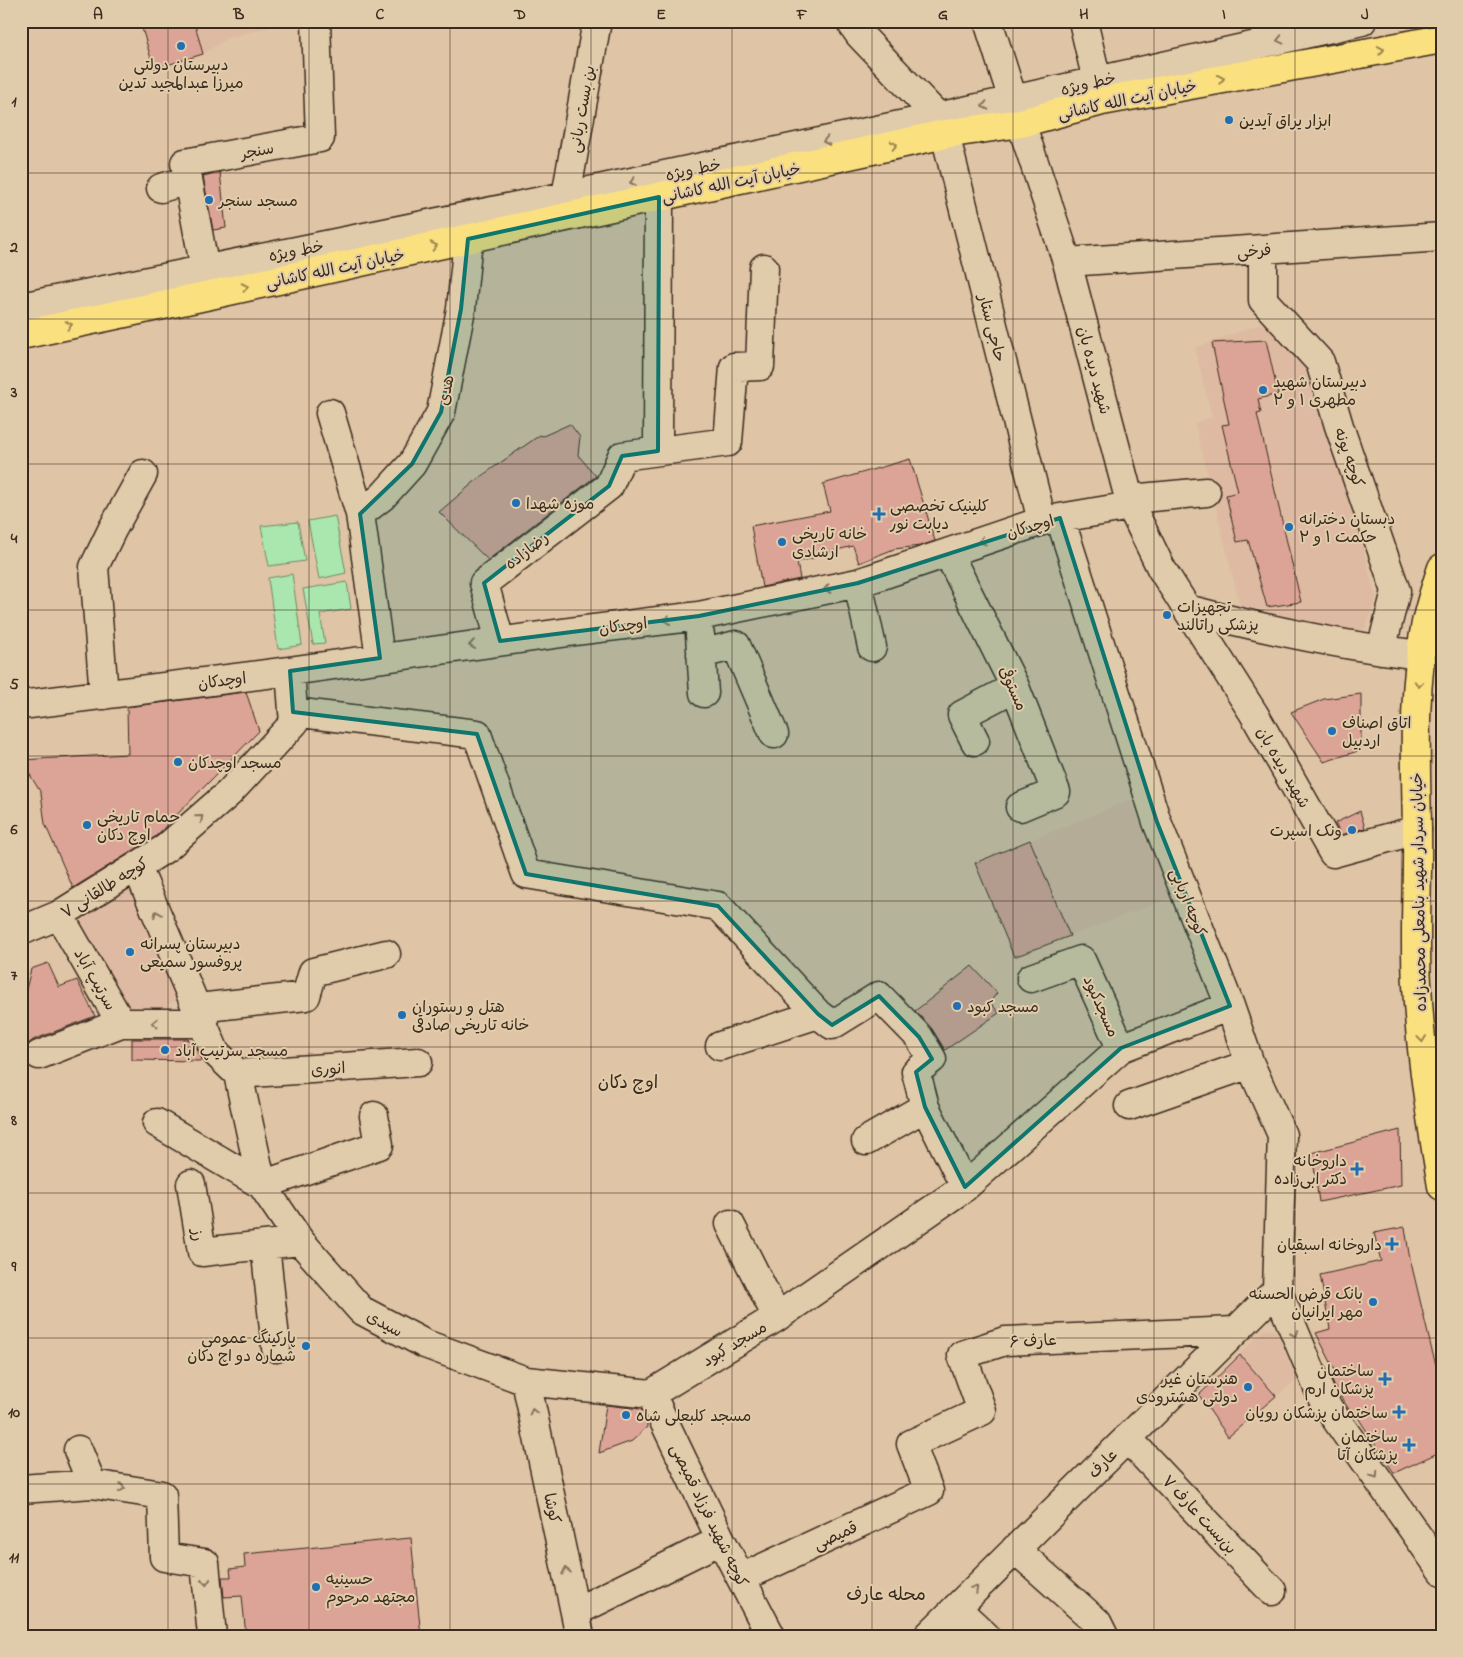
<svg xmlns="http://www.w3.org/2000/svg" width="1463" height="1657" viewBox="0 0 1463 1657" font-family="'Indie Flower','Playpen Sans Arabic',sans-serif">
<rect width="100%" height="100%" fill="#dfc4a6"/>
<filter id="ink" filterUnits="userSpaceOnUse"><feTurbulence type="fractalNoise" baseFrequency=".02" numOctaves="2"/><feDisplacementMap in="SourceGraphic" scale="10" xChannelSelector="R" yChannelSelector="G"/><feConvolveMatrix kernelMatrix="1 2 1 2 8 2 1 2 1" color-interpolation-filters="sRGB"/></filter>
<g filter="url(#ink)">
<path fill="#debaa2" d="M140,21H292L227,38L203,54L154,69Z
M1266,322L1315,367L1376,598L1361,639L1241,610L1195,423L1212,417L1195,348Z
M1131,799L1171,898L1014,957L975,863Z
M137,878L186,992L161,1010L122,1016L73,912Z
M1266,1328L1276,1332L1298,1378L1228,1437L1199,1395Z"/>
<path fill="#a9e7ae" stroke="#728866" d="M335,516L346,573L319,579L308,521Z
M298,522L305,561L269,566L261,526Z
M292,574L302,645L278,649L268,578Z
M347,582L351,609L320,614L325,643L313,644L303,589Z
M1442,706V959L1438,804L1439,733Z"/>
<path fill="#dca497" stroke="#3b2a1e" d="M140,21H194L203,54L154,69Z
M220,172L226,228L213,230L203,176Z
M1266,340L1278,394L1258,399L1261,413L1257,414L1301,602L1267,607L1248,540L1237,542L1226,495L1238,492L1222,425L1229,424L1212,343Z
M570,424L580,437L578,455L596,476L488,560L439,512L480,477L540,435L543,436Z
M910,459L935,541L920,546L894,549L859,563L853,546L813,556L814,558L797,562L800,579L762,587L751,526L830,511L823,484Z
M246,692L259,731L155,837L73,888L45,824L41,793L21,760L128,754L127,707Z
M1361,694V750L1324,762L1291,712L1324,699Z
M1360,811L1365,828L1341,835L1335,823Z
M1030,840L1070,936L1014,957L975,863Z
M48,963L59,987L77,980L95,1016L33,1040L27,1045L25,1049L21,1047V1010L31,969Z
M972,966L997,993L990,1002L999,1013L945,1050L932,1029L915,1011Z
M132,1039H188L197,1049L203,1061L132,1060Z
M1400,1130L1401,1185L1319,1202L1312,1153Z
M1405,1227L1409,1254L1432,1351L1442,1385V1451L1394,1473L1353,1410L1350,1411L1335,1388L1330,1376L1337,1374L1316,1333L1330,1329L1320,1275L1381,1261L1374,1233Z
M1240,1355L1276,1396L1228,1437L1199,1395Z
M606,1405L641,1409L647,1421V1427L632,1441L599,1453Z
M411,1538L421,1636H246L242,1596L224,1597L222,1577H231L230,1569L245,1567L244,1554Z"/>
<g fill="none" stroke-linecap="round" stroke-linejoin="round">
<defs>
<path id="minor" d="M850,21L859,34L938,117
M988,21L1013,100
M1083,21L1101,98
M1021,123L1067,262L1131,506L1161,568L1187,609C1264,629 1342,646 1421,655
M945,134L1042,521
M161,188L188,180
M566,196L597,21
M1263,250V300L1320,362L1339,426L1396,591L1381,650
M1067,262L1442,237
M208,286L185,163L320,138L316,21
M21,307L566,196L938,117L1362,21
M330,413L360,514
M658,451L659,197
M1130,499L1206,492
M1060,518L1157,822L1230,1006L1250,1064L1282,1135L1277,1290L1324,1402L1442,1571
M948,553L1015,687L1056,792L1020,807
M858,583L872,647
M1187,609L1254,714L1333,853L1417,830
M700,635L704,693
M500,641L484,583L609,486L622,456L728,442L734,367L760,366L764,268
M701,654L736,645L774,734
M380,658L360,514L382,497L412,464L441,412L461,309L468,239
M104,695L94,567L112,530L143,474
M21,705L290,671L576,631L699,616L858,583L1042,521L1131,506
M293,712L477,734L526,874L718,906L818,1014L832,1025L879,996L919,1037L932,1059L916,1072L925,1107L965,1187
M975,741L962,715L1015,687
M137,867L215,1052L238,1074L262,1185
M59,915L121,1023H204
M21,931L59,915L166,848L229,793L294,723L290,671
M1031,978L1081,960L1121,1048L1230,1006
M198,1008L306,996L313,972L386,954
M720,1046L818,1014
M39,1055L121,1023
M238,1074L418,1062
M1129,1106L1250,1064
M157,1123L262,1185L300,1241L361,1310L425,1344L526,1381L651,1394
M866,1141L925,1107
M191,1184L202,1252L300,1241
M262,1185L379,1145L374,1116
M730,1224L777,1317
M265,1245L276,1348
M526,1381L580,1636
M651,1394L777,1317L965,1187L1121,1048
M651,1394L721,1540L771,1636
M1127,1438L1272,1591
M78,1450L92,1484
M21,1489L92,1484L162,1495L164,1557L205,1563L212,1636
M1015,1549L1097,1622L1104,1636
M741,1578L929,1491L911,1444L982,1411L962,1355L1005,1341L1235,1331
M956,1608L986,1636
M575,1612L721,1540
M928,1636L1277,1290"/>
<path id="major" d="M21,335L210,295L945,134L1021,123L1102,101L1442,39
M1442,568C1436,586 1430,605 1426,623C1412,690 1416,761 1417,830C1418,881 1414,933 1417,984C1420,1052 1431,1120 1442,1186"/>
</defs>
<use href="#minor" stroke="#3b2a1e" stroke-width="31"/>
<use href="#major" stroke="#3b2a1e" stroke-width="31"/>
<use href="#minor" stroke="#e0ccaa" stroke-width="28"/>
<use href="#major" stroke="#fbe080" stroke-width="28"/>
</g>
<defs><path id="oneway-chevron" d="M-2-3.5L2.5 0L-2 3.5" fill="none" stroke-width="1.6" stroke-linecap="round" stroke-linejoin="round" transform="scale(1.25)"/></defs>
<g stroke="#85735d">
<use href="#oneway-chevron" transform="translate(1280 40) rotate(167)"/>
<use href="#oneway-chevron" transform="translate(985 106) rotate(167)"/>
<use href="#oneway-chevron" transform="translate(826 141) rotate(168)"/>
<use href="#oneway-chevron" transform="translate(633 182) rotate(168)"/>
<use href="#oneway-chevron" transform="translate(982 541) rotate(162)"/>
<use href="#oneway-chevron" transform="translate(827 589) rotate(168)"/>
<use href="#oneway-chevron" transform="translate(667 620) rotate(173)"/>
<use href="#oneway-chevron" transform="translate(472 645) rotate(172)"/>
<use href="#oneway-chevron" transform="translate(200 818) rotate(-41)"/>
<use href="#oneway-chevron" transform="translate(157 914) rotate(-113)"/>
<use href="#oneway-chevron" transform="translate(155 1023) rotate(180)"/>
<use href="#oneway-chevron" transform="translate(1295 1334) rotate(67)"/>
<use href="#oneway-chevron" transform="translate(533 1412) rotate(-102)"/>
<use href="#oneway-chevron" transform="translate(1375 1475) rotate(55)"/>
<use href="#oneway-chevron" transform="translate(122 1488) rotate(9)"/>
<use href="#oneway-chevron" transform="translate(566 1571) rotate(-102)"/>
<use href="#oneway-chevron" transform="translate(206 1582) rotate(85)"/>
<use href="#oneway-chevron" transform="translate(975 1589) rotate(-45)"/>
</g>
<g stroke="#9b854f">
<use href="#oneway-chevron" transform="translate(1381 50) rotate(-10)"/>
<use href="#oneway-chevron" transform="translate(1221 79) rotate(-10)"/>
<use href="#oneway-chevron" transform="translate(894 145) rotate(-13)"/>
<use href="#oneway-chevron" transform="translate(434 246) rotate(-12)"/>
<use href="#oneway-chevron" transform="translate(245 287) rotate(-12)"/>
<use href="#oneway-chevron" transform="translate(69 325) rotate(-12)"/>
<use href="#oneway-chevron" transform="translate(1419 684) rotate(94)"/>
<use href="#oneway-chevron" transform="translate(1422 1039) rotate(84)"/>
</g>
</g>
<path fill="#0f766e" fill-opacity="0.2" stroke="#0f766e" stroke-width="4" stroke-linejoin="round" d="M659,197L658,451L622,456L609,486L484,583L500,641L699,616L858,583L1060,518L1157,822L1230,1006L1121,1048L965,1187L925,1107L916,1072L932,1059L919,1037L879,996L832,1025L818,1014L718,906L526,874L477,734L293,712L290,671L380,658L360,514L412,464L441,412L461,309L468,239Z"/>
<path fill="none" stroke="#3b2a1e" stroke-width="1" stroke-opacity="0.55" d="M168,21V1636M309,21V1636M450,21V1636M591,21V1636M732,21V1636M872,21V1636M1013,21V1636M1154,21V1636M1295,21V1636M21,173H1442M21,319H1442M21,464H1442M21,610H1442M21,756H1442M21,901H1442M21,1047H1442M21,1193H1442M21,1338H1442M21,1484H1442"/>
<g fill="#1f6fb2" stroke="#e0ccaa" stroke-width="2">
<circle cx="181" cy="46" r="5"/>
<circle cx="1229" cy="120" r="5"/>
<circle cx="209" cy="200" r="5"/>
<circle cx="1263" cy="390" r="5"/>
<circle cx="516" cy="503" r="5"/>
<path d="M876.5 506.5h5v5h5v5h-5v5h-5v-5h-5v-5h5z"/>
<circle cx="1289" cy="527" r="5"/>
<circle cx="782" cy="542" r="5"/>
<circle cx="1167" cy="615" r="5"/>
<circle cx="1332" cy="731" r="5"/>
<circle cx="178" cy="762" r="5"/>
<circle cx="87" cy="825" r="5"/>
<circle cx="1352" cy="830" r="5"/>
<circle cx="130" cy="952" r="5"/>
<circle cx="957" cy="1006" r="5"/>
<circle cx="402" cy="1015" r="5"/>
<circle cx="165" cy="1050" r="5"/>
<path d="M1354.5 1161.5h5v5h5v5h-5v5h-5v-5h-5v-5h5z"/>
<path d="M1389.5 1236.5h5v5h5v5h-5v5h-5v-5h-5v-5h5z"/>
<circle cx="1373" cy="1302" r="5"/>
<circle cx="306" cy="1346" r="5"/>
<path d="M1382.5 1371.5h5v5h5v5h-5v5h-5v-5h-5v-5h5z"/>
<circle cx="1248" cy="1387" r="5"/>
<path d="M1396.5 1404.5h5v5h5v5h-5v5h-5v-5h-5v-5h5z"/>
<circle cx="626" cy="1415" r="5"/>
<path d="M1406.5 1437.5h5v5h5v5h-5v5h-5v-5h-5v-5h5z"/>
<circle cx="316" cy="1587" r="5"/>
</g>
<g text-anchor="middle" stroke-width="4" stroke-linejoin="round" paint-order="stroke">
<g font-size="16" fill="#3b2a1e" stroke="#e0ccaa" text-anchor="start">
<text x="181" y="70" text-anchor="middle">دبیرستان دولتی<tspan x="181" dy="18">میرزا عبدالمجید تدین</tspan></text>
<text x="1239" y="126">ابزار یراق آیدین</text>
<text x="219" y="206">مسجد سنجر</text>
<text x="1273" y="387">دبیرستان شهید<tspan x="1273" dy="18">مطهری ۱ و ۲</tspan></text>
<text x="526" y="509">موزه شهدا</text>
<text x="890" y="511">کلینیک تخصصی<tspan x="890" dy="18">دیابت نور</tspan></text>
<text x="1299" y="524">دبستان دخترانه<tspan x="1299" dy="18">حکمت ۱ و ۲</tspan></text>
<text x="792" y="539">خانه تاریخی<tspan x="792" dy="18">ارشادی</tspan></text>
<text x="1177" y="612">تجهیزات<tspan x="1177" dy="18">پزشکی راتالند</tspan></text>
<text x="1342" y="728">اتاق اصناف<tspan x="1342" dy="18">اردبیل</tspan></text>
<text x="188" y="768">مسجد اوچدکان</text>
<text x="97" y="822">حمام تاریخی<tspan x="97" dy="18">اوچ دکان</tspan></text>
<text x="1342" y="836" text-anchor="end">ونک اسپرت</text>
<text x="140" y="949">دبیرستان پسرانه<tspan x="140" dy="18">پروفسور سمیعی</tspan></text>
<text x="412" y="1012">هتل و رستوران<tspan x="412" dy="18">خانه تاریخی صادقی</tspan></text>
<text x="967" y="1012">مسجد کبود</text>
<text x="175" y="1056">مسجد سرتیپ آباد</text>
<text x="1347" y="1166" text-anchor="end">داروخانه<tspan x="1347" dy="18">دکتر ابی‌زاده</tspan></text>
<text x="1382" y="1250" text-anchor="end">داروخانه اسبقیان</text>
<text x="1363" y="1299" text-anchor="end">بانک قرض الحسنه<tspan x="1363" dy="18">مهر ایرانیان</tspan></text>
<text x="296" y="1343" text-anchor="end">پارکینگ عمومی<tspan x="296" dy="18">شماره دو اچ دکان</tspan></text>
<text x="1374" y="1376" text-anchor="end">ساختمان<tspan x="1374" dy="18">پزشکان ارم</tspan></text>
<text x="1238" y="1384" text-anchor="end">هنرستان غیر<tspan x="1238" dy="18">دولتی هشترودی</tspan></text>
<text x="1388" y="1418" text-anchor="end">ساختمان پزشکان رویان</text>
<text x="636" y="1421">مسجد کلبعلی شاه</text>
<text x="1398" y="1442" text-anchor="end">ساختمان<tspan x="1398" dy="18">پزشکان آتا</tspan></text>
<text x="326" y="1584">حسینیه<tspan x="326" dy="18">مجتهد مرحوم</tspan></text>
</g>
<g font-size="16" fill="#3b2a1e" stroke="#e0ccaa">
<text transform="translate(1088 83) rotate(-13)" y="6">خط ویژه</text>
<text transform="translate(1127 99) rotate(-12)" y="6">خیابان آیت الله کاشانی</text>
<text transform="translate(581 109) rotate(-80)" y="6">بن بست ربانی</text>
<text transform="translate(257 150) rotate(-11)" y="6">سنجر</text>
<text transform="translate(693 169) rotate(-12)" y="6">خط ویژه</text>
<text transform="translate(731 182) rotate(-12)" y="6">خیابان آیت الله کاشانی</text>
<text transform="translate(296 250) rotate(-11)" y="6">خط ویژه</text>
<text transform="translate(1254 250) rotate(-4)" y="6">فرخی</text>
<text transform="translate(335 268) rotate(-12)" y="6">خیابان آیت الله کاشانی</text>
<text transform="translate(993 328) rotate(76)" y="6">حاجی ستار</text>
<text transform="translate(1095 370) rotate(75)" y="6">شهید دیده بان</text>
<text transform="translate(445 390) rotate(-79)" y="6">هدی</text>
<text transform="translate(1350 457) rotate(71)" y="6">کوچه پونه</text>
<text transform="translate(1030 526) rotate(-16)" y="6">اوچدکان</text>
<text transform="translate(526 550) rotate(-38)" y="6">رضازاده</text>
<text transform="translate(623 625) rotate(-7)" y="6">اوچدکان</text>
<text transform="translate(222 680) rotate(-7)" y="6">اوچدکان</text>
<text transform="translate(1014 688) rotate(66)" y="6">مستوفی</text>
<text transform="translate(1284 767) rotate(60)" y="6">شهید دیده بان</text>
<text transform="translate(104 887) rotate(-32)" y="6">کوچه طالقانی ۷</text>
<text transform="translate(1418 892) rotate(-91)" y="6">خیابان سردار شهید بنامعلی محمدزاده</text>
<text transform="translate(1189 902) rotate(68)" y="6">کوچه اربابی</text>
<text transform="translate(96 979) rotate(60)" y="6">سرتیپ آباد</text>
<text transform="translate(1102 1006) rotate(66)" y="6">مسجدکبود</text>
<text transform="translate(328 1068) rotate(-4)" y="6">انوری</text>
<text transform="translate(199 1235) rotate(82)" y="6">رز</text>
<text transform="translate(385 1323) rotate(28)" y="6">سیدی</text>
<text transform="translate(1033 1340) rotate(-3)" y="6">عارف ۶</text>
<text transform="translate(734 1343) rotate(-31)" y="6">مسجد کبود</text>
<text transform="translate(1102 1463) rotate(-45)" y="6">عارف</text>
<text transform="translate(553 1508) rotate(78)" y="6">کوشا</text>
<text transform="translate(1200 1514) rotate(47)" y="6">بن‌بست عارف ۷</text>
<text transform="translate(710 1515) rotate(64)" y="6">کوچه شهید فرزاد قمیصی</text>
<text transform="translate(835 1535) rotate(-25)" y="6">قمیصی</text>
</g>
<g font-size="18" fill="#3b2a1e" stroke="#e0ccaa">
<text x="628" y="1088">اوچ دکان</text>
<text x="886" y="1600">محله عارف</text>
</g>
</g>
<rect width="1463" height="1657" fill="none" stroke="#e0ccaa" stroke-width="55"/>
<rect x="28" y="28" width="1408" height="1602" fill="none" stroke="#3b2a1e" stroke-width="2"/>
<g font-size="16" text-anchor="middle" font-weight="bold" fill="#3b2a1e">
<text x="98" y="19">A</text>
<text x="239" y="19">B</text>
<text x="380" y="19">C</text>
<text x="520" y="19">D</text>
<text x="661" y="19">E</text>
<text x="802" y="19">F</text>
<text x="943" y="19">G</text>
<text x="1084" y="19">H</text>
<text x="1224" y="19">I</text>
<text x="1365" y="19">J</text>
<text x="14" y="106">1</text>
<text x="14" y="252">2</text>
<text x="14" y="397">3</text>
<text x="14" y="543">4</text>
<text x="14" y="689">5</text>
<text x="14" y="834">6</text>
<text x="14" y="980">7</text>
<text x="14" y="1125">8</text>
<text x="14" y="1271">9</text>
<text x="14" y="1417">10</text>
<text x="14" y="1562">11</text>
</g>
</svg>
